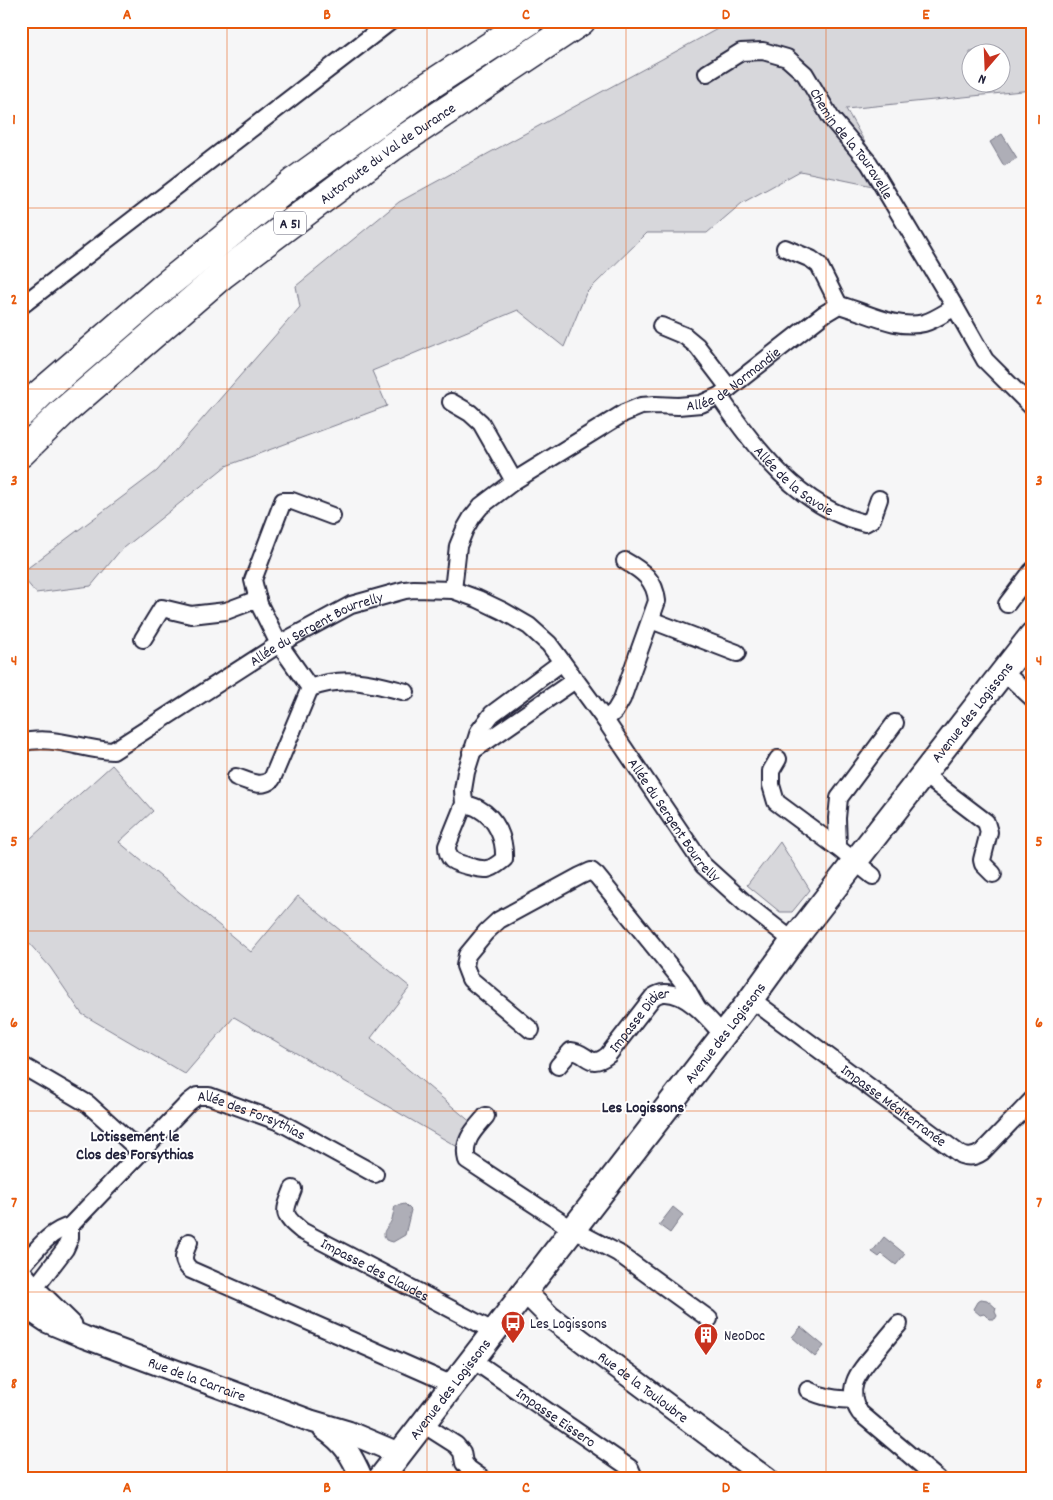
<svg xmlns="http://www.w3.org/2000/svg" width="1053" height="1500" viewBox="0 0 1053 1500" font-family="Dekko,sans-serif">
<rect width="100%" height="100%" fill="#f6f6f7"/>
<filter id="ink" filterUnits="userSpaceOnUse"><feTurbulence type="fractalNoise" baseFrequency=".02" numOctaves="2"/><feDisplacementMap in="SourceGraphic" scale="10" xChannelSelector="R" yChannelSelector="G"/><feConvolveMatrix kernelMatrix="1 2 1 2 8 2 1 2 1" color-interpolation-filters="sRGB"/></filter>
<g filter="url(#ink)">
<path fill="#d7d7db" stroke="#7c7c8b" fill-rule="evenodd" d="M732,21H1032V90L846,109L892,190L800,171L742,203L707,233H647L586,293L564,347L518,310L372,371L387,406L226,466L119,552L91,586L36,593L21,575V573L157,471L300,307L296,286L399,202ZM970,52H1000V82H970Z
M112,765L153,811L119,842L251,952L298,896L410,987L371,1038L473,1124L456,1146L234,1017L185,1074L82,1014L50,967L21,934V847Z
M780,842L810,890L792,912H780L747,885Z"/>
<path fill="#aeaeb7" stroke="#767685" d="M1002,134L1017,158L1004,166L990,142Z
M405,1204L411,1210L405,1235L393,1242L386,1240C380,1230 389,1228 392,1219C393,1215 394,1210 395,1206Z
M673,1207L683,1215L670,1233L659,1225Z
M884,1237L905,1254L896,1265L882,1254L879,1257L872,1252Z
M981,1299L987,1300L996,1308L995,1312L997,1316L995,1319H989L984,1314L980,1315L973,1309L977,1302Z
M801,1327L824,1346L815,1357L792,1337Z"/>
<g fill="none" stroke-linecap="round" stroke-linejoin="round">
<defs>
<g id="minor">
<path id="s1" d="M707,73L741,52L763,51L787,58L805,74L831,118L869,163L955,307"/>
<path d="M785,248L811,259L819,265L839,305"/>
<path d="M21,306L391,21"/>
<path d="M661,326L685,336L697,346L729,388"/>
<path id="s2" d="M719,396C755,449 800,508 865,523L872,519L879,499"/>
<path d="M451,402L470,413L481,423L514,481"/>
<path id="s3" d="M453,590L458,546L465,529L472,517L481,506L514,481L624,413L641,406L655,405L678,406L701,404L719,396L824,314L839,305C866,312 896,330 924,323C935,320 946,312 955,307L985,360L1032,407"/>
<path d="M1007,604L1032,571"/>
<path d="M651,620L737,653"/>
<path d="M143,639L162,608L191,615L226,611L258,599"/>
<path d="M1003,671L1032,698"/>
<path d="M310,688C346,675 371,683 406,692"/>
<path d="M605,720L615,711L622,699L657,601C655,580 643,571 625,561"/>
<path id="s4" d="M21,743C52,734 82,750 113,751L279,644L351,605L405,590L414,589L453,590L478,599L503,611L529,626L549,644L605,720L703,865L746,904L793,941"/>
<path d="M471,752L575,680"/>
<path d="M778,759L771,771V785L776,802L838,848L873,876"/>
<path d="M923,774L986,822L989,832L982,860L983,864L993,874"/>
<path d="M236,777C249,781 261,789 272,779L310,688L279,644L259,604L253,580L283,501H292L332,516"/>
<path d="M464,804C468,805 475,806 479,809C497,819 505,839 504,859C499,863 494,868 487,869C480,870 458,864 452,860C448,856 447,851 447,846L464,804L463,790L466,772L479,731L492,714L562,662"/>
<path d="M838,848L837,818L839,798L895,723"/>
<path id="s5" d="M751,999L961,1155C969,1158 975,1157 982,1152L1032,1100"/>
<path d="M531,1030L470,979L465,966L467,955L486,932L499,920L580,876L591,871L597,876L682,981L697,1007"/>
<path d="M21,1065L88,1104L141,1152"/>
<path id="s6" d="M558,1066L571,1051C588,1052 589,1070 608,1055L653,997C656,995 661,993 664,993C687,992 709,1019 722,1034"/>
<path d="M486,1116C474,1130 462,1141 467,1160L572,1229L618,1253L709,1319"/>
<path id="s7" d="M293,1189C284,1213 281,1214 302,1231L495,1332"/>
<path d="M189,1242C184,1254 180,1261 191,1270L453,1385"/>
<path id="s8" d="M21,1267C35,1252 49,1231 70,1226L189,1102L197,1096H209L280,1122L375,1174"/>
<path d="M28,1297L65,1249L70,1238V1226"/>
<path d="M899,1324C890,1334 882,1344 874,1354C858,1373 844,1389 860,1413L938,1479"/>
<path id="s9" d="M473,1360L630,1468L633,1475L632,1479"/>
<path d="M808,1390C823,1398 837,1399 854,1400"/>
<path d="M423,1424L456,1445L462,1452L464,1463L469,1469L483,1479"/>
</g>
<g id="tertiary">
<path d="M21,1273L34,1289L71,1325"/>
<path id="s10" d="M525,1292L550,1317L767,1479"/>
<path id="s11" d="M21,1304L48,1322L84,1337L311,1421L348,1432L400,1454"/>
<path d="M324,1429C345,1443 352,1456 362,1479"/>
</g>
<g id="secondary">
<path id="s12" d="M380,1479L751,999L793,941L1032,635"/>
</g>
<g id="motorway">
<path d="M21,413L41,393L165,286L294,182L424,89L529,21"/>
<path id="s13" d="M21,453L62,413L223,274L392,147L581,21"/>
</g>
</defs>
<use href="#minor" stroke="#22223b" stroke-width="20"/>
<use href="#tertiary" stroke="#22223b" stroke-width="25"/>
<use href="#secondary" stroke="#22223b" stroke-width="28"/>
<use href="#motorway" stroke="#22223b" stroke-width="31"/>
<use href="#minor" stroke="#fff" stroke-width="16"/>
<use href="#tertiary" stroke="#fff" stroke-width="21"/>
<use href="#secondary" stroke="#fff" stroke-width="24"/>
<use href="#motorway" stroke="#fff" stroke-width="28"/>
</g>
</g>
<path fill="none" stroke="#e8590c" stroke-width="1" stroke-opacity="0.55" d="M227,21V1479M427,21V1479M626,21V1479M826,21V1479M21,208H1032M21,389H1032M21,569H1032M21,750H1032M21,931H1032M21,1111H1032M21,1292H1032"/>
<defs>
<symbol id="bus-pin" viewBox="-11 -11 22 30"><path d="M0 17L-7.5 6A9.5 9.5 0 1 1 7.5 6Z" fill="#c8321e" stroke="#fff"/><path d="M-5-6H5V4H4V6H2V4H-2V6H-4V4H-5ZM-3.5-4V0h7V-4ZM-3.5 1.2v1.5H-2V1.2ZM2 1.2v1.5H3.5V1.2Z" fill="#fff"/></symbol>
<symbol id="building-pin" viewBox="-11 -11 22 30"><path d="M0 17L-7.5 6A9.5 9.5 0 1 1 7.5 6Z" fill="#c8321e" stroke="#fff"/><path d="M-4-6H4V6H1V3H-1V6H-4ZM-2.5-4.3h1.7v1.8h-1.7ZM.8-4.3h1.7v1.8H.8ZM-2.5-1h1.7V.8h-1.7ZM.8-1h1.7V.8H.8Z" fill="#fff"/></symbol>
</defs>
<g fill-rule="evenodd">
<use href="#bus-pin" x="499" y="1309" width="28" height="38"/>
<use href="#building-pin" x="692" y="1321" width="28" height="38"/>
</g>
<g text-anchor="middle" stroke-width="4" stroke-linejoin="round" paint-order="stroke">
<rect fill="#fff" stroke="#646476" stroke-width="1" x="274" y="211.5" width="32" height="23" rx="4"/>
<g font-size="14" font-weight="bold" fill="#22223b">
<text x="290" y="228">A 51</text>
</g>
<g font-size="15" fill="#22223b" stroke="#fff">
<text dy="5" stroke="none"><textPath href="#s1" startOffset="195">Chemin de la Touravelle</textPath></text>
<text dy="5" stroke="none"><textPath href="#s13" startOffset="474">Autoroute du Val de Durance</textPath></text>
<text dy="5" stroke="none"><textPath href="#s3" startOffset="380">Allée de Normandie</textPath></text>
<text dy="5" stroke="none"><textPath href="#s2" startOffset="114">Allée de la Savoie</textPath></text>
<text dy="5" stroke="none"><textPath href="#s4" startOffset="331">Allée du Sergent Bourrelly</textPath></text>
<text dy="5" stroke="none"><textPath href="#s12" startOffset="969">Avenue des Logissons</textPath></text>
<text dy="5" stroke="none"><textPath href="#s4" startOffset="804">Allée du Sergent Bourrelly</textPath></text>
<text dy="5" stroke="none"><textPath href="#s6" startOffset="109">Impasse Didier</textPath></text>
<text dy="5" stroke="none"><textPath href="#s12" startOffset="564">Avenue des Logissons</textPath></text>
<text dy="5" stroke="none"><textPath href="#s5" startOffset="178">Impasse Méditerranée</textPath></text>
<text dy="5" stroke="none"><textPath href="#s8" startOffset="305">Allée des Forsythias</textPath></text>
<text dy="5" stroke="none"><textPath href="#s7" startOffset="132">Impasse des Claudes</textPath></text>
<text dy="5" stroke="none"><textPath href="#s11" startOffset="192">Rue de la Carraire</textPath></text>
<text dy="5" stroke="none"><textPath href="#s10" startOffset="152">Rue de la Touloubre</textPath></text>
<text dy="5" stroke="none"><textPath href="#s12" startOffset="114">Avenue des Logissons</textPath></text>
<text dy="5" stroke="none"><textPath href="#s9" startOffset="101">Impasse Eissero</textPath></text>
</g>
<g font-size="15" fill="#22223b" stroke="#fff" text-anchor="start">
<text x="530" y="1328">Les Logissons</text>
<text x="724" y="1340">NeoDoc</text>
</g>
<g font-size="16" font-weight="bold" fill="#22223b" stroke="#fff">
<text x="643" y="1112">Les Logissons</text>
<text x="135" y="1141">Lotissement le<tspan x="135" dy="18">Clos des Forsythias</tspan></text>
</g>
</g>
<rect width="1053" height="1500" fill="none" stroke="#fff" stroke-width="55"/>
<g transform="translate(986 68) rotate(199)"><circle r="24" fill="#ffffff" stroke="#a7a7b1"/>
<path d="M0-4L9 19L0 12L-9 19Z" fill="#c8321e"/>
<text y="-8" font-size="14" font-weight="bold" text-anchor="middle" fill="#22223b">N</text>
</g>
<rect x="28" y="28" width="998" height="1444" fill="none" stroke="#e8590c" stroke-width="2"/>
<g font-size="16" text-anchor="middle" font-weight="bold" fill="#e8590c">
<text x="127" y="19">A</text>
<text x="327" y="19">B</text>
<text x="526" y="19">C</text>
<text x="726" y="19">D</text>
<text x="926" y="19">E</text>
<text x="14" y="124">1</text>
<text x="1039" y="124">1</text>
<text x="14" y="304">2</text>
<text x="1039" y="304">2</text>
<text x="14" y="485">3</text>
<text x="1039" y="485">3</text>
<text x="14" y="665">4</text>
<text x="1039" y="665">4</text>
<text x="14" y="846">5</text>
<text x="1039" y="846">5</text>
<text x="14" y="1027">6</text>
<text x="1039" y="1027">6</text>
<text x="14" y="1207">7</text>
<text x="1039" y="1207">7</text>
<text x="14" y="1388">8</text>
<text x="1039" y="1388">8</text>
<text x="127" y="1492">A</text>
<text x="327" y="1492">B</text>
<text x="526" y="1492">C</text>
<text x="726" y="1492">D</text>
<text x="926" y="1492">E</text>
</g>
</svg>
